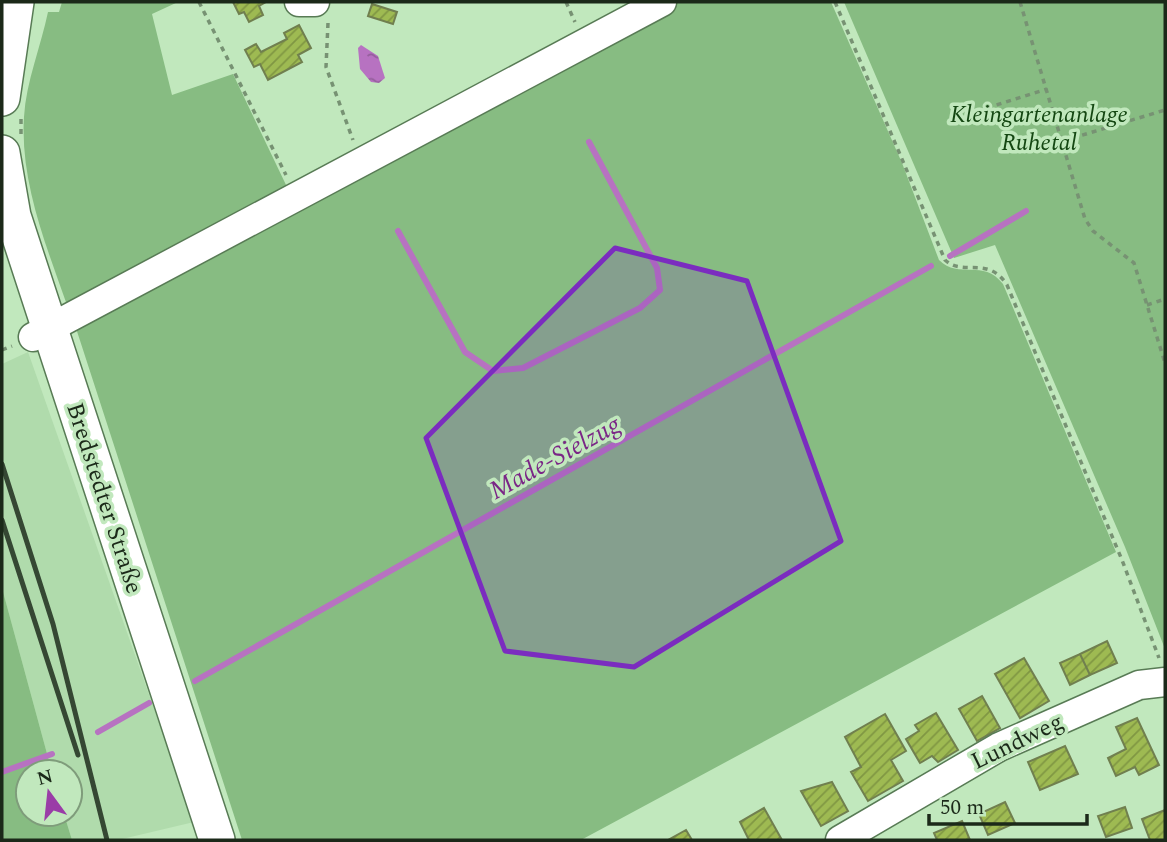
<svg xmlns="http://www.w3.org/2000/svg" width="1167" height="842" viewBox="0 0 1167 842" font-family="Spectral,serif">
<defs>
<pattern id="water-ripples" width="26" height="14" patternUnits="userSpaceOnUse" patternTransform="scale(1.75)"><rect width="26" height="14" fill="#b772c1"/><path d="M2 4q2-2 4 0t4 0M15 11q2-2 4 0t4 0" fill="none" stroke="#945e9c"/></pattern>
<pattern id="building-hatch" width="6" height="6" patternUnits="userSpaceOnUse" patternTransform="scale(1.75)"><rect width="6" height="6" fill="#9eba52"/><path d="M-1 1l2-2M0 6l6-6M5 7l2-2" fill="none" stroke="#809743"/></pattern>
</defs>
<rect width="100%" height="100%" fill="#c1e8bd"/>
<path fill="#b0dbac" d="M28,352L194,822L118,840H72L64,814H70V772H52L2,588V364Z"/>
<path fill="#87bc82" d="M62,2H178L152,14L172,95L233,74L287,187L67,305C46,245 20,182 24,117C26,82 41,46 48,12H59Z
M677,2H831L902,163L939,260C959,280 983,258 1003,284L1116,552L581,840H242L74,322Z
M844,2H1165V649L1125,547L995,245L954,258Z
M2,588L52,772H28V814H64L72,840H2Z"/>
<path fill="url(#water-ripples)" d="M361,45L378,56L385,78L379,83L371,82L360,69L358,48Z"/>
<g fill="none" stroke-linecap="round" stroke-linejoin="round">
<path stroke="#b772c1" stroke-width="6" d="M398,231L465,352L493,371L523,368L640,308L660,290L657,268L589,142
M950,256L1026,211
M195,681L931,266
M98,732L149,703
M2,772L52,754"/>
</g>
<path fill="url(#building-hatch)" stroke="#707f4f" stroke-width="2" d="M233,2H266L259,6L263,15L249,22L244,12L239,14Z
M372,4L397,12L393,24L368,16Z
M299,25L311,48L298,55L302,62L268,80L260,64L254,67L245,50L256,44L261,52L287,39L284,33Z
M1107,641L1117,663L1090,675L1080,654Z
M1080,654L1090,675L1070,685L1060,663Z
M1024,658L1049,701L1020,718L995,674Z
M982,696L1000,728L977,741L959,709Z
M936,713L958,750L938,762L932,756L920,763L906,739L919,731L915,725Z
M885,714L906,751L891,760L903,781L868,801L851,772L861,767L845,737Z
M1137,718L1159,765L1139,775L1135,767L1116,776L1108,758L1126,749L1116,727Z
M1065,746L1078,774L1040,790L1028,762Z
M832,782L848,811L821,826L801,791Z
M1005,802L1015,823L988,835L979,814Z
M1125,807L1132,828L1106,837L1098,816Z
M764,808L782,840H749L740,822Z
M1165,810V840H1150L1142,819Z
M962,821L970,840H937L934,833Z
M686,830L692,840H668Z"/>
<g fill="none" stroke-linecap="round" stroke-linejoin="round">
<defs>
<path id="minor" d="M299,2H315
M33,337L662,2
M840,840L999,747L1139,685L1165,682"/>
<path id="major" d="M2,98L16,2
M2,153L13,216L217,840"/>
</defs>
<use href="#minor" stroke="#587b55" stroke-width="31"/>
<use href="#major" stroke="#587b55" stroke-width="38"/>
<path stroke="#779273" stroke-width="3.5" stroke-dasharray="5 5" stroke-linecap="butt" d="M199,2L286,175
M566,2L575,22
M835,2L945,260C963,277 988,255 1007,285L1122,560L1159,658
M1020,2L1085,219L1093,231L1134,263L1165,363
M328,23L326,67L353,140
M968,114L1047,89
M21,134V117
M1063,141L1165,110
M1147,305L1165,299
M2,350L12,346"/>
<use href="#minor" stroke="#fff" stroke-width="28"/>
<use href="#major" stroke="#fff" stroke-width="35"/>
<path stroke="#354733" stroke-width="5" d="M2,464L53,624L107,840
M2,520L78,755"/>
</g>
<path fill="#7b2cbf" fill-opacity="0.2" stroke="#7b2cbf" stroke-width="5" stroke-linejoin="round" d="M615,248L747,281L841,541L634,667L505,651L426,438Z"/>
<g text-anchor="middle" stroke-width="7" stroke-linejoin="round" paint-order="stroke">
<g font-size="24" font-style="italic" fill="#144712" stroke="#c1e8bd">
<text x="1039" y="122">Kleingartenanlage<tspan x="1039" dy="28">Ruhetal</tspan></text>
</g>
<g font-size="24" fill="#1b2919" stroke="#c1e8bd">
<text transform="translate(105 498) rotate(72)" y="8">Bredstedter Straße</text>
<text transform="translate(1017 741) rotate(-26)" y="8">Lundweg</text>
</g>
<g font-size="26" font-style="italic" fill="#7a2686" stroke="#c1e8bd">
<text transform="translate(554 457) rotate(-29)" y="9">Made-Sielzug</text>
</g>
</g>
<rect width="1167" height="842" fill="none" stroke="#1b2919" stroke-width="7"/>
<g transform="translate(49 793) rotate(345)"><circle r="33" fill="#c1e8bd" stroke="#7f9c7b" stroke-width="2"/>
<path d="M0-5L12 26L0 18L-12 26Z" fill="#9a3da7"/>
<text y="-10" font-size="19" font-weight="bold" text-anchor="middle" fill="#1b2919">N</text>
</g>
<path d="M929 814v10h158v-10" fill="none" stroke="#1b2919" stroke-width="3.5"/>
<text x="940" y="814" font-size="21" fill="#1b2919" stroke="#c1e8bd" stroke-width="5" paint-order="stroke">50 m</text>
</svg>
